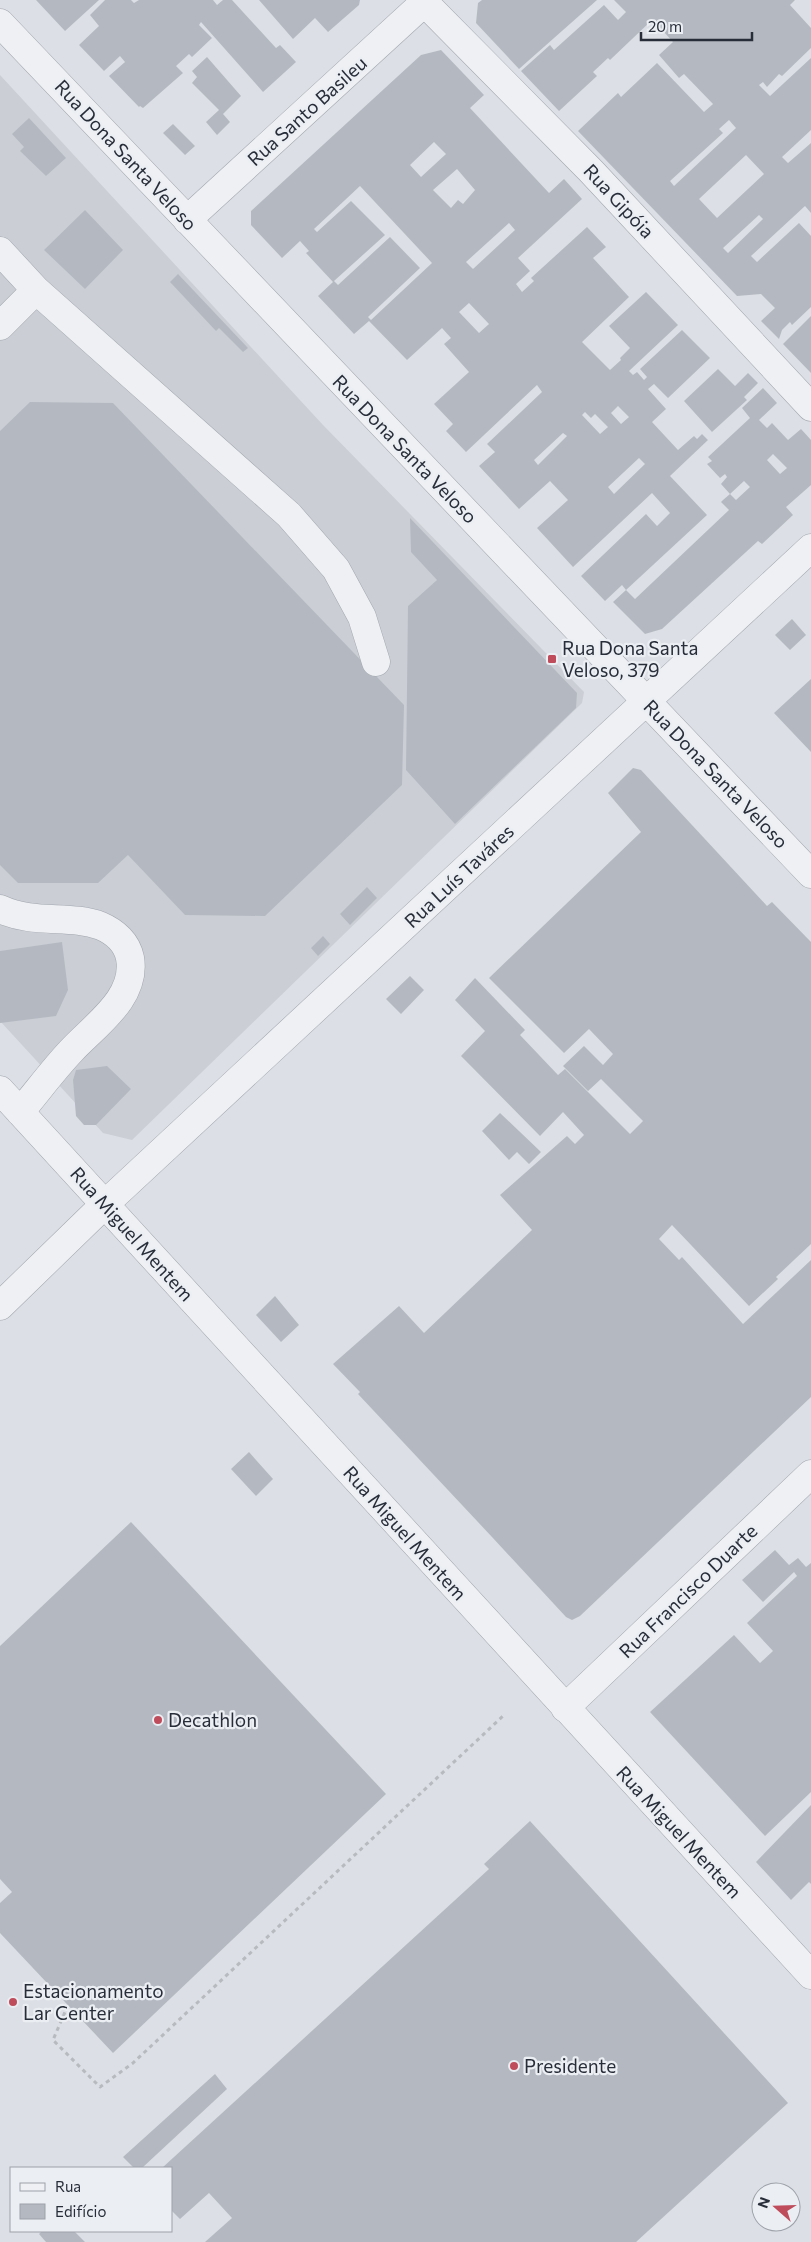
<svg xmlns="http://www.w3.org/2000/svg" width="811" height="2242" viewBox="0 0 811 2242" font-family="Commissioner,sans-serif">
<rect width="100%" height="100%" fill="#dcdfe5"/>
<path fill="#cbced5" d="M0,75L323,425L584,692L582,703L132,1140L103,1133L0,1021Z"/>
<path fill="#b4b9c1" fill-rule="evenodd" d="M36,0H99L65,31Z
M105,0H131L134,3L139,0H213L217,5L223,0H232L276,48L280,45L296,62L263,92L201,22L199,25L212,38L192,57L189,54L176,66L183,73L143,108L140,106L139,107L109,76L125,62L120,56L104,71L79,45L99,26L90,15Z
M259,0H360L359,5L328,32L315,18L293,39Z
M482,0H597L519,69L476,23L478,3Z
M614,0H795L790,5L811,28V48L782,76L779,74L767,87L763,82L759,85L770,96L811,58V130L782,157L788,163L811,143V213L805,206L751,256L757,262L799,223L811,236V307L792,325L790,322L782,330L779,339L761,321L775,308L761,294L737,296L578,131L618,93L621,97L657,63L704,112L713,104L684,74L679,78L659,55L673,42L655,22L652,20L610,60L608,58L593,72L597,76L559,111L521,71L550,45L554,50L604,5L618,20L626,12ZM729,120L736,128L674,186L670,181L723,133L719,129ZM746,155L764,174L717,218L699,199ZM759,215L763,219L728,253L723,248Z
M441,50L484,95L470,108L549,193L564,179L582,199L518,258L530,271L516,284L522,292L534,281L531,278L587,227L606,247L593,258L629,297L582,342L610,370L621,360L620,358L630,348L609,326L646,292L678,325L629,371L633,375L637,372L644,380L647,377L640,369L682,330L710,358L668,398L654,384L648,389L666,409L652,422L678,450L694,436L697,439L702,434L708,440L670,476L707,515L626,590L622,585L605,601L581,576L646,514L657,526L670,513L652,493L573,567L537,528L568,500L550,481L519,509L479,466L495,452L487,444L542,392L537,385L466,452L446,431L453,424L434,404L469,372L444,344L451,338L442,328L407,360L369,321L354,334L318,296L333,282L306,253L309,251L300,241L282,258L251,225V211L421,55ZM434,142L446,154L421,177L410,165ZM457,169L475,190L463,204L458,200L451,208L433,190ZM360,186L432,263L371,320L368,317L420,268L390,237L338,285L334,281L385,235L351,201L317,232L314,229ZM509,223L515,230L473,269L466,262ZM469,303L489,324L479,333L459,312ZM618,406L629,417L621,424L611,413ZM585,412L591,418L595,414L608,427L600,434L582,415ZM563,433L567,436L538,465L534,460ZM639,458L645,464L614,494L608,487Z
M207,57L241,96L223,114L230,122L217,135L206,122L219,110L192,83L197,77L192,71Z
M29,118L66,158L46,176L20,151L24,147L12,134Z
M173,124L195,146L185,155L163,133Z
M85,210L123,250L85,289L44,250Z
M178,274L248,348L243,352L219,328L216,331L170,282Z
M811,316V373L783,344Z
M718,369L735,386L748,373L758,383L744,397L747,400L712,432L684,401Z
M763,388L777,403L759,420L767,428L772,423L788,440L801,429L811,440V485L786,507L793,515L762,544L758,541L662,629L645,634L613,602L626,590L635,599L729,510L721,502L723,500L730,494L736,500L750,487L744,481L730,494L721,484L727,477L725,474L720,478L707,464L712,461L708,457L750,418L742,408ZM773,454L787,468L780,474L767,460Z
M30,402L113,403L404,705L402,785L265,916L185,915L128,855L98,883H18L0,865V431Z
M410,518L577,693L576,708L455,824L406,770L408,606L437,580L411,552Z
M792,619L806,635L790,650L775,635Z
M811,679V752L774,713Z
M633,768L641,770L767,906L772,902L811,942V1244L776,1277L778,1279L749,1306L672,1225L659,1239L679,1260L682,1257L743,1324L811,1260V1397L580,1616L572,1620L566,1617L492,1537L358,1394L360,1392L333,1364L399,1306L424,1333L532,1230L500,1195L567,1136L575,1144L584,1135L563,1112L540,1136L461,1056L485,1031L455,1000L475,978L525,1030L520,1035L558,1075L565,1069L630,1134L643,1121L601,1079L588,1091L563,1066L584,1046L603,1065L613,1054L589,1029L564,1053L489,978L641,832L608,793Z
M367,887L377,898L350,925L340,914Z
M323,936L330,944L318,956L311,948Z
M62,942L68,990L56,1016L0,1023V951Z
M410,976L424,990L401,1014L386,999Z
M107,1066L131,1089L96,1125H84L76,1116L73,1080L76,1070Z
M500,1113L541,1152L529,1164L517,1152L509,1160L482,1131Z
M275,1296L299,1325L281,1342L256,1315Z
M249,1452L273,1479L256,1496L231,1469Z
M131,1522L386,1794L113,2053L0,1933V1903L12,1892L0,1879V1646Z
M775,1550L789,1565L798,1558L806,1567L811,1563V1792L765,1836L650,1712L734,1635L760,1663L773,1651L747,1623L797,1576L794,1572L763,1602L742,1580Z
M811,1805V1884L809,1882L791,1900L756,1862Z
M530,1821L788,2103L636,2242H205L232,2218L209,2193L180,2219L171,2210V2168H162L489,1869L484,1864Z
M215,2074L227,2089L142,2168H134L123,2157Z
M42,2231H74L85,2242H46L39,2234Z"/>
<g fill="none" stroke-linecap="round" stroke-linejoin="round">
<defs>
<path id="minor" d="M422,0L591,171L811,407
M0,23L811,874
M187,220L427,0
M0,251L36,290L289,515L336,569L362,617L376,662
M0,326L36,290
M0,909C35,925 70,914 101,926C115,932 127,943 130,958C137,998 95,1025 71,1051C53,1070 37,1092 20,1112
M0,1090L811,1975
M0,1306L105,1204L811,548
M565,1708L811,1474"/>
</defs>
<use href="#minor" stroke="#a2a6ae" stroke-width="29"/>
<path stroke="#b7babf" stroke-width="3" stroke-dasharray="4 4" stroke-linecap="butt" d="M68,2005L53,2040L100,2087L133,2063L503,1716"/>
<use href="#minor" stroke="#eef0f3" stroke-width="28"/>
</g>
<g fill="#be4c5b" stroke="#ebeef3" stroke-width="2">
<rect x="547" y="654" width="10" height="10" rx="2.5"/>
<circle cx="158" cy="1720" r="5"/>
<circle cx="13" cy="2002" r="5"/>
<circle cx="514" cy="2066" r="5"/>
</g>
<g text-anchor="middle" stroke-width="4.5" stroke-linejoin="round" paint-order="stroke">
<g font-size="19" fill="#282e39" stroke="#ebeef3">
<text transform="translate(307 111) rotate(-42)" y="7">Rua Santo Basileu</text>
<text transform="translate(126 155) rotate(47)" y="7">Rua Dona Santa Veloso</text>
<text transform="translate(619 201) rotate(47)" y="7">Rua Gipóia</text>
<text transform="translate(405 449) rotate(46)" y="7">Rua Dona Santa Veloso</text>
<text transform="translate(716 774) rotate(46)" y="7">Rua Dona Santa Veloso</text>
<text transform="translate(459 876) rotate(-43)" y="7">Rua Luís Taváres</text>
<text transform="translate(132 1234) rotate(48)" y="7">Rua Miguel Mentem</text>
<text transform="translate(405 1533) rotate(48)" y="7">Rua Miguel Mentem</text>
<text transform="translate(688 1591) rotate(-44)" y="7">Rua Francisco Duarte</text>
<text transform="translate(679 1832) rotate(47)" y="7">Rua Miguel Mentem</text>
</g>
<g font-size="19" fill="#282e39" stroke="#ebeef3" text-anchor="start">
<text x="562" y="655">Rua Dona Santa<tspan x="562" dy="22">Veloso, 379</tspan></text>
<text x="168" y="1727">Decathlon</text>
<text x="23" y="1998">Estacionamento<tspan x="23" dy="22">Lar Center</tspan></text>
<text x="524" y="2073">Presidente</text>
</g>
</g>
<rect x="10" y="2167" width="162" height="65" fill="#ebeef3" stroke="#9da1a9"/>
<rect x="20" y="2183" width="25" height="8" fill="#eef0f3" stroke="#9da1a9"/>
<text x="55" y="2192" font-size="15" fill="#282e39">Rua</text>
<rect x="20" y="2204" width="25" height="15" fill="#b4b9c1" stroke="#9da1a9"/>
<text x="55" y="2217" font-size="15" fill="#282e39">Edifício</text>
<g transform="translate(776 2207) rotate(290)"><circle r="24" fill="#ebeef3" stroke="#9da1a9"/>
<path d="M0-4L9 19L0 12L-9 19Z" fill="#be4c5b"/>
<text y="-8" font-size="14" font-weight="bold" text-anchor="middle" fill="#282e39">N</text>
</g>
<path d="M641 32v8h111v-8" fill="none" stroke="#282e39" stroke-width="2.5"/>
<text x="648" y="32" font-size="15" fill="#282e39" stroke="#ebeef3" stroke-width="4" paint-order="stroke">20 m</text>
</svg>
